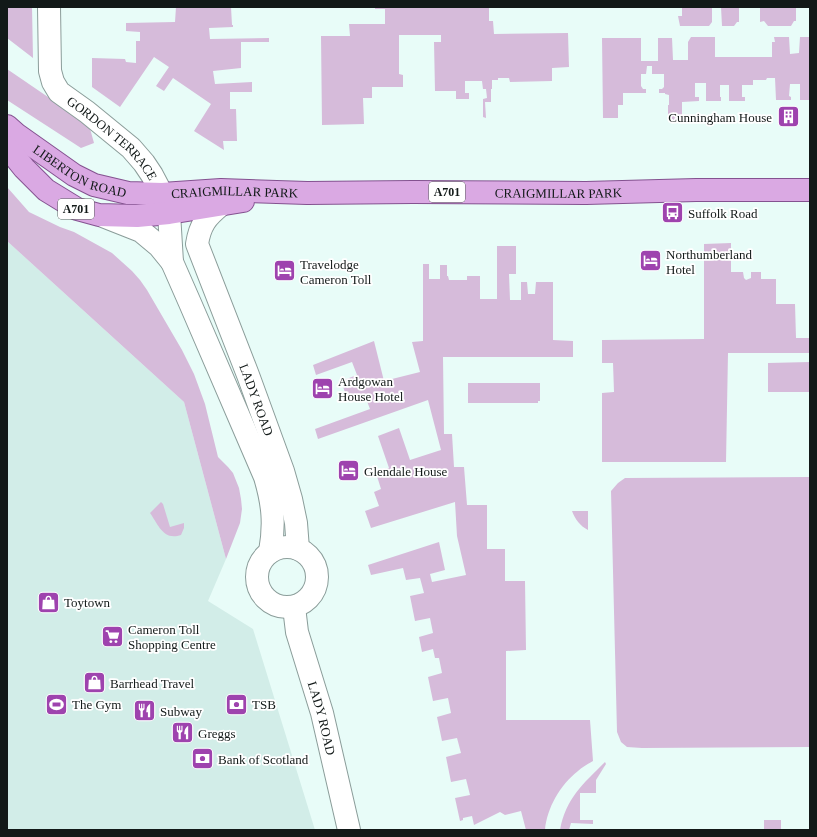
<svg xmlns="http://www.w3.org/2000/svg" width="817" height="837" viewBox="0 0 817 837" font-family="'Times New Roman',serif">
<rect width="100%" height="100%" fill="#e8fcf8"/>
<path fill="#d2ede8" d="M7,241L184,402L226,559L208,601L253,629L315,830H7Z"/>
<path fill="#d6bbda" d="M7,7H32L33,58L7,38Z
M176,7H231L232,25H233V27L209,28L210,39L269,38V42H241V68L213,71L215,84L252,82V92H230V109H236L237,141H223L224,150L194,131L211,104L173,78L164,91L156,86L169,67L154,57L120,107L92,87V58L125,59L126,62L136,63V41H140V32L126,31V23L175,22Z
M375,7H489V21H493L494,34L568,33L569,67L552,68V81L510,82L509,78H498V80H492V89H491V102H485L486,118L483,117V99L487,98L486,89H483L482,81H465V93H469V99H456V91H435L434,42H441V35H399V74L403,75V87H372V98H363L364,124L322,125L321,36H350L349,24H385V9H375Z
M682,7H712V22L709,26H680L678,16H682Z
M721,7H739V22H737L734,26H722Z
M760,7H796V21H794L791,26H768L764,21L760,22Z
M691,37H715V57H772V42H775L774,37H789L790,54L799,53L800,37H810V100H800V84H790L789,96L791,97V100H776L775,78H767L766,80H753V85H742V97H745V101H729V85H720V97H721V101H706V83H695V97H699V101L682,102V123H673V119L668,118V105H669V95L665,94V93H659V89H662L664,87V74H652V66H647L646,74H641V86L643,89H646V93H623V105H618V118H603L602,38H641V61H658V38H672L673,60H688V42Z
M7,69L89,125L94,143L81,148L7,100Z
M7,187L29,212L60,227L74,232L112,253L132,271L140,280L147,290L182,350L194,374L205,404L218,457L228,467L233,473L239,488L241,499L242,509L240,523L226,559L184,402L7,241Z
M731,243V272H743L744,278L746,280L751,278V272H761V279H776V304H795L796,338H810V353H728L726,462H602V393L614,392L613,363H602V340L704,339V244Z
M497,246H516V274H509L510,300H521V282H527L528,294H535L536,282H553V340L573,341V357H443L444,434H452L454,467H464L467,505H487V549H505V581H525L526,650L506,651V720H590L593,761C588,764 582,767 578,771C560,785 547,808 545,830H526L521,811L505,815L500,812L474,825L472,816L463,818V820L460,821L455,798L470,795L466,779L451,782L446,757L461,753L457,738L442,741L437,717L451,713L448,698L433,701L428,677L442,673L439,658H435L433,649L422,652L419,637L433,633L430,618L415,621L410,596L424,593L420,578L406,580L403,568L371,575L368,565L439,542L445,570L430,574L432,582L466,575L457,536L455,502L371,528L365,511L379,506L374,492L381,489L376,473L389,468L378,436L399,428L410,460L441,450L428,400L318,439L315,429L370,409L365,396L348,401L341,381L357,375L352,362L316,375L313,365L374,341L384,381L420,372L412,342L423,341V264H429V279H440V265H447V276H448L449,280H467V276H480V299H497Z
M810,362V392H768V363Z
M468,383H540V401H538V403H468Z
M810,477V747L642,748L627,747L621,742L617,732L611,491L618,483L625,478Z
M161,502L163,504L170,527L184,523V528L181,535C163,541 158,524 150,513Z
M572,511H588V530C580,526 575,519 572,511Z
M605,762L606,764L596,780V793H580V820H593V824L571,823L569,830H560C566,798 583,784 605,762Z
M764,820H781V830H764Z"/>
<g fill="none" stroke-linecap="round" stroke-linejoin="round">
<defs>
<g id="tertiary">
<path id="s1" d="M49,7L50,71L53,82L59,92L87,112L131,148L144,163L152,175L162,194L168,209"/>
<path id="s2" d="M221,205C206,217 200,225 197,244L248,375L283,471L291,499L296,523L298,549"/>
<path d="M169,213L172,262L190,303L265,477C273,504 275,524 270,552"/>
<path d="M103,216L141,231L159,246L172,262"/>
<circle cx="287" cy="577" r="30"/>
<path id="s3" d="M294,607L297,632L322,713L349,830"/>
</g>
<g id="primary">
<path id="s4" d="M7,126L16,134L74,175L94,185L128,193L162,194L221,190L307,193L413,192L586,193L696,190H810"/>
<path d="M7,147L24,168L46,190L77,209L99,215L137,216L169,213L243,201"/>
</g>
</defs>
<use href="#tertiary" stroke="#8b9d9a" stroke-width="24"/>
<use href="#primary" stroke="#845290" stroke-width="24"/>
<use href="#tertiary" stroke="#fff" stroke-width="22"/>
<use href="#primary" stroke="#daa9e3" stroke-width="22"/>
</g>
<defs>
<symbol id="building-square" viewBox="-11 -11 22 22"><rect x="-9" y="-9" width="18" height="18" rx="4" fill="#9e43ae" stroke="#fff"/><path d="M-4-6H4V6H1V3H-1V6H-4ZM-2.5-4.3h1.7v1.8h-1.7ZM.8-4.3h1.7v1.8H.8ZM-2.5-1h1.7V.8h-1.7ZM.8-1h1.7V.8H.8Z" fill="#fff"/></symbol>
<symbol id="bus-square" viewBox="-11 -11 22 22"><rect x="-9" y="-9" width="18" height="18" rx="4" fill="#9e43ae" stroke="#fff"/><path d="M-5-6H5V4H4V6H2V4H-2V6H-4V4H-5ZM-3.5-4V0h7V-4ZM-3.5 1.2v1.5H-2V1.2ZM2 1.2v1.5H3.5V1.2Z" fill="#fff"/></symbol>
<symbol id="hotel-square" viewBox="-11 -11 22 22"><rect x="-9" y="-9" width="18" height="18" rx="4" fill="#9e43ae" stroke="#fff"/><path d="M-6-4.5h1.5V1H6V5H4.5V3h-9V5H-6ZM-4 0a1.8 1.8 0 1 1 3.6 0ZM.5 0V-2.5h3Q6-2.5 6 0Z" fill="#fff"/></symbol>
<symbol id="shop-square" viewBox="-11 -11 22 22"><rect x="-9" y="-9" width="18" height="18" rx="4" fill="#9e43ae" stroke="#fff"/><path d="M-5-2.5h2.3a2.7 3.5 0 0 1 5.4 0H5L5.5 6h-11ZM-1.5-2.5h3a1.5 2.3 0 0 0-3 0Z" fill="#fff"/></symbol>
<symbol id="supermarket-square" viewBox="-11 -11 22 22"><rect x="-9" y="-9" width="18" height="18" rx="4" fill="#9e43ae" stroke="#fff"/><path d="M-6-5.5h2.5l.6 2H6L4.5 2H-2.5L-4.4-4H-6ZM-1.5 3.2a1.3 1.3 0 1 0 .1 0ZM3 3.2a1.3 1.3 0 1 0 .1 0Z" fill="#fff"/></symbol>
<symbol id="stadium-square" viewBox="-11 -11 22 22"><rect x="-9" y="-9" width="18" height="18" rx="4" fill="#9e43ae" stroke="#fff"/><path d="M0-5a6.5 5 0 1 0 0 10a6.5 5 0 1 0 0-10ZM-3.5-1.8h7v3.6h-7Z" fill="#fff"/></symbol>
<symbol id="bank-square" viewBox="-11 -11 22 22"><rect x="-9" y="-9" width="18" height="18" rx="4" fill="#9e43ae" stroke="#fff"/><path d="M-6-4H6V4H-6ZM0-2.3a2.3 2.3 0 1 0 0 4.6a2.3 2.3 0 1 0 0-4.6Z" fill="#fff"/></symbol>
<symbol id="restaurant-square" viewBox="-11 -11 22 22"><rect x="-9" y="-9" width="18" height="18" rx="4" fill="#9e43ae" stroke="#fff"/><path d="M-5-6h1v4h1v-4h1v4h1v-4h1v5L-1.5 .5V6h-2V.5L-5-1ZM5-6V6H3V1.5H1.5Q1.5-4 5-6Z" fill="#fff"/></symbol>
</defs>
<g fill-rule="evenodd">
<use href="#building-square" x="776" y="104" width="25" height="25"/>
<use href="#bus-square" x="660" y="200" width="25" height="25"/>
<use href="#hotel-square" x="638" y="248" width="25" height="25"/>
<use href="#hotel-square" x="272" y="258" width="25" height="25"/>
<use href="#hotel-square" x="310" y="376" width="25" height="25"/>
<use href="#hotel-square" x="336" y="458" width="25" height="25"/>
<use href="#shop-square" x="36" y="590" width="25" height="25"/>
<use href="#supermarket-square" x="100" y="624" width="25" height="25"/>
<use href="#shop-square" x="82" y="670" width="25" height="25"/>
<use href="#stadium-square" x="44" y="692" width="25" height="25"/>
<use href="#bank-square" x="224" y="692" width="25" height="25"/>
<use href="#restaurant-square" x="132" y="698" width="25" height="25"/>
<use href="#restaurant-square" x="170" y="720" width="25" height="25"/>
<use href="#bank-square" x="190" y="746" width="25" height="25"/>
</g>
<g text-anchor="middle" stroke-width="3.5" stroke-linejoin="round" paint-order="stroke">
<g fill="#fff" stroke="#595e5d" stroke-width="1">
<rect x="429" y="182" width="36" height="20" rx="3"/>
<rect x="58" y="199" width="36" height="20" rx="3"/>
</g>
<g font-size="12" font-weight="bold" fill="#121918">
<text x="447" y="196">A701</text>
<text x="76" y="213">A701</text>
</g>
<g font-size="13" fill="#121918" stroke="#fff" text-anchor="start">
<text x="772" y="122" text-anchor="end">Cunningham House</text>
<text x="688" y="218">Suffolk Road</text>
<text x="666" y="259">Northumberland<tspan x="666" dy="15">Hotel</tspan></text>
<text x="300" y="269">Travelodge<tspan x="300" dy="15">Cameron Toll</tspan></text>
<text x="338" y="386">Ardgowan<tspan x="338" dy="15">House Hotel</tspan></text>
<text x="364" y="476">Glendale House</text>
<text x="64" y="607">Toytown</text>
<text x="128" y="634">Cameron Toll<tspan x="128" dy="15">Shopping Centre</tspan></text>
<text x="110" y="688">Barrhead Travel</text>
<text x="72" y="709">The Gym</text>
<text x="252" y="709">TSB</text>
<text x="160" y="716">Subway</text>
<text x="198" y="738">Greggs</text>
<text x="218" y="764">Bank of Scotland</text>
</g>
<g font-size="13" fill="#121918" stroke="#fff">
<text dy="5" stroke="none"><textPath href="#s1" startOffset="158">GORDON TERRACE</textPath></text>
<text dy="5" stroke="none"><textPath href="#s4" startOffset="87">LIBERTON ROAD</textPath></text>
<text dy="5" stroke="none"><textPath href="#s4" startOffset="571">CRAIGMILLAR PARK</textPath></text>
<text dy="5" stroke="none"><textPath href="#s4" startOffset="247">CRAIGMILLAR PARK</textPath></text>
<text dy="5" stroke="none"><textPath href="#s2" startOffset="214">LADY ROAD</textPath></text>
<text dy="5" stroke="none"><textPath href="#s3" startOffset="115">LADY ROAD</textPath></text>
</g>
</g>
<rect width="817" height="837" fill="none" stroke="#121918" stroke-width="16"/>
</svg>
